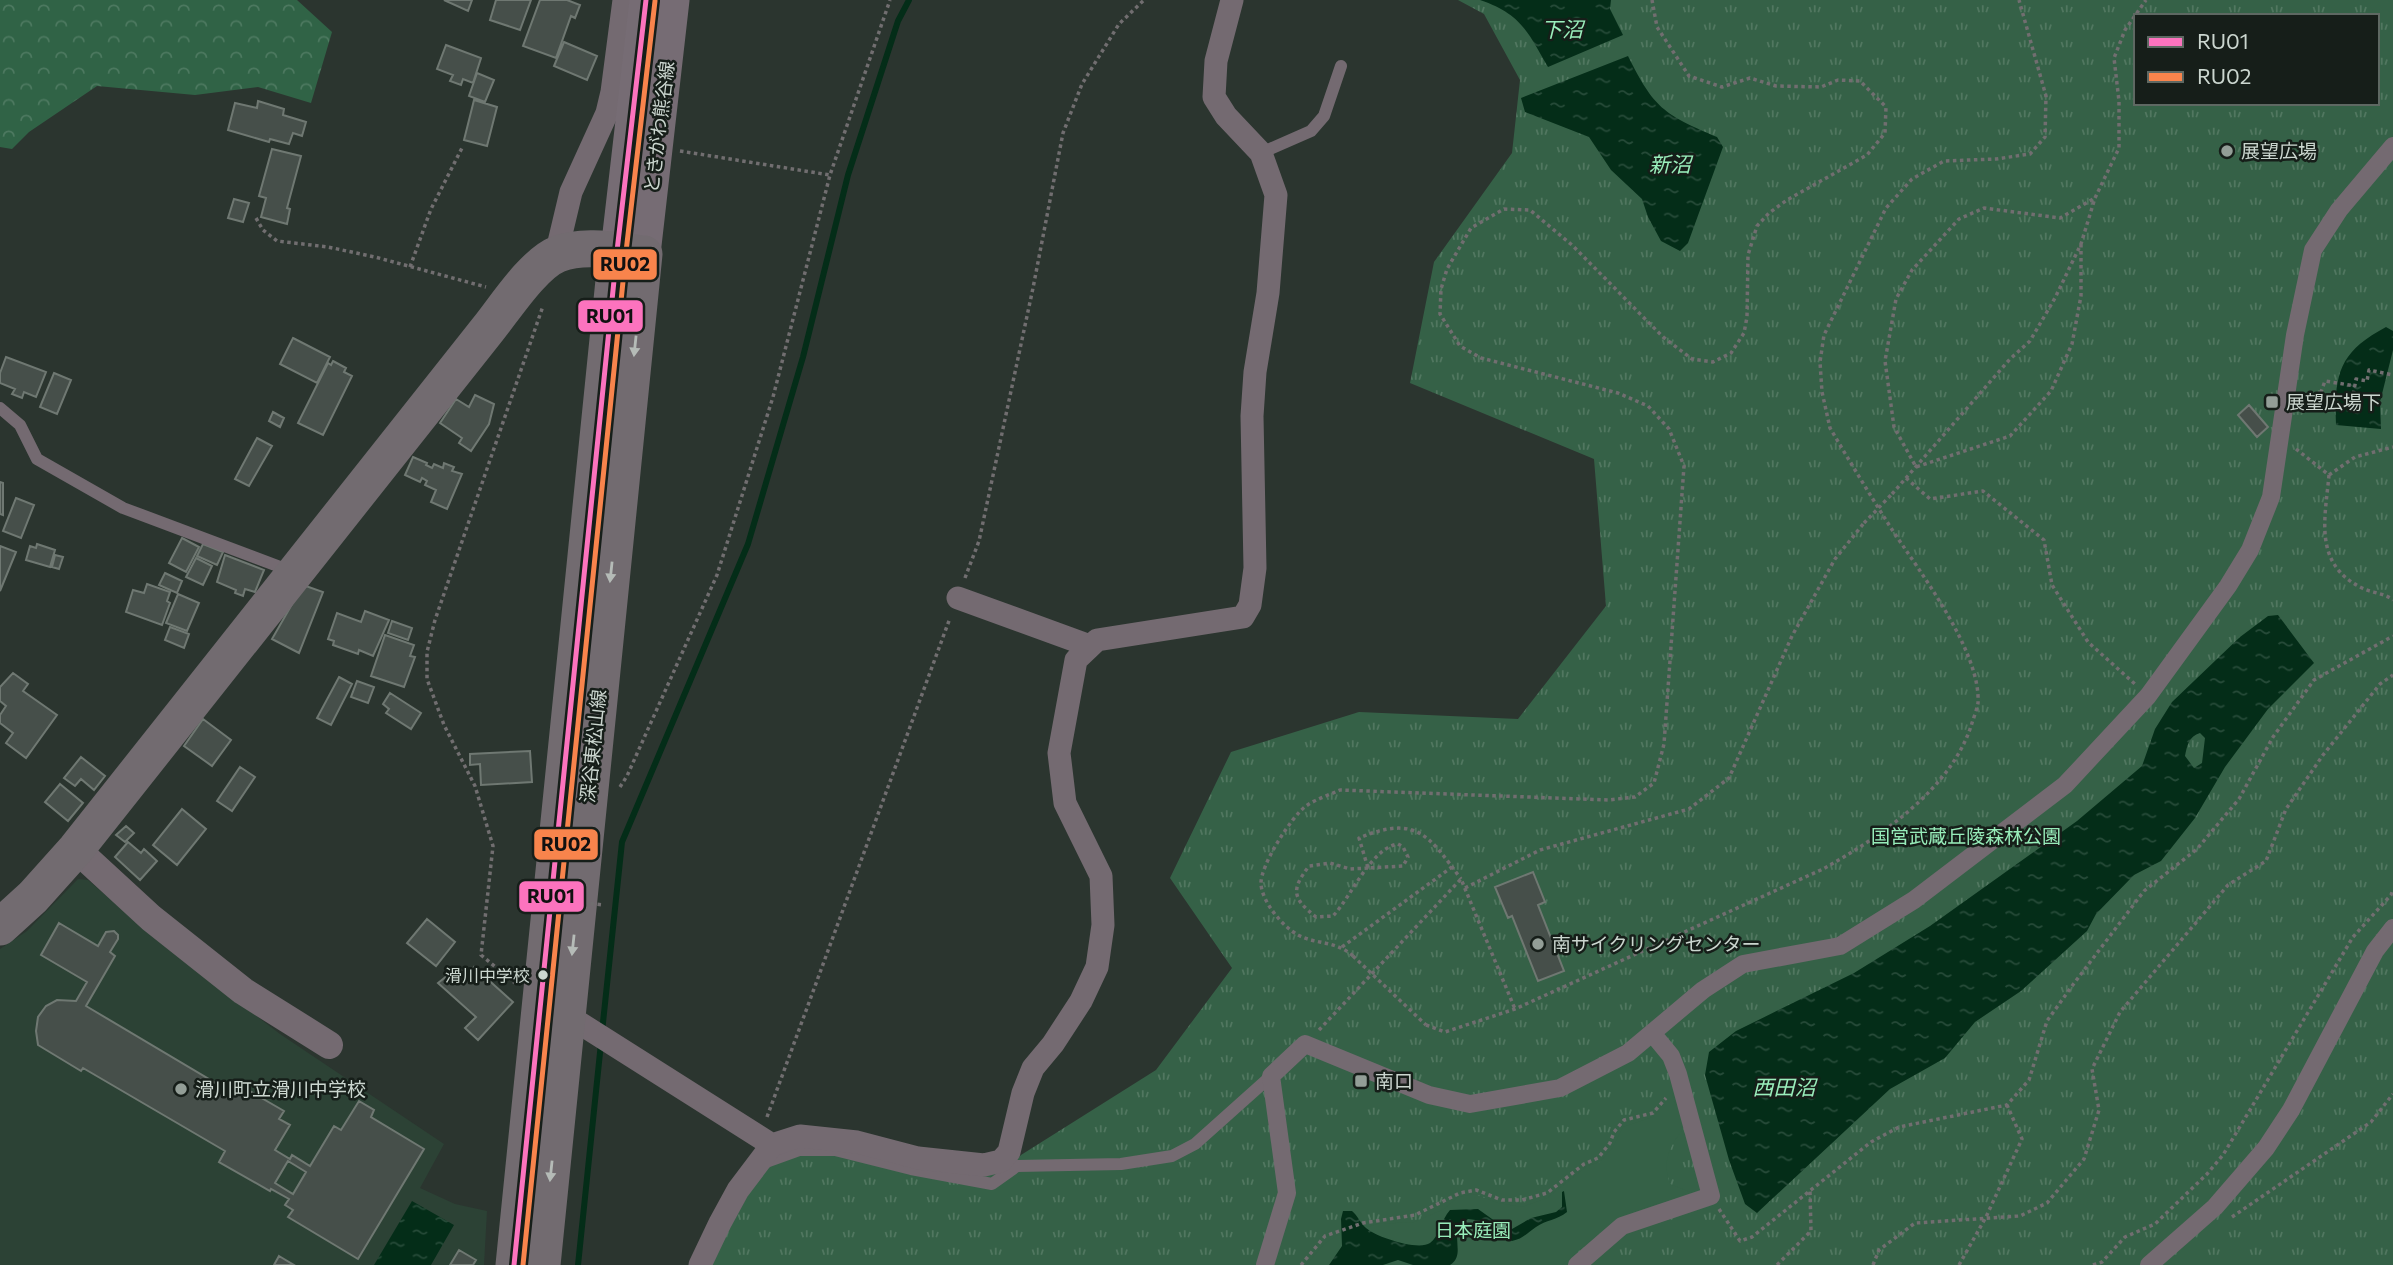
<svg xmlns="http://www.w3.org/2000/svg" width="2393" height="1265" viewBox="0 0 2393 1265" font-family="Commissioner,'Noto Sans JP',sans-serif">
<defs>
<pattern id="forest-crowns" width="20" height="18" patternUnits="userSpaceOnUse" patternTransform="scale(1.75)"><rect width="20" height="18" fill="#306346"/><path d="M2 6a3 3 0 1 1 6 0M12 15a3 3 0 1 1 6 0" fill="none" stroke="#4d7960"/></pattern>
<pattern id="park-tufts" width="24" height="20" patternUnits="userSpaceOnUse" patternTransform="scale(1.75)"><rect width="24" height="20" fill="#356147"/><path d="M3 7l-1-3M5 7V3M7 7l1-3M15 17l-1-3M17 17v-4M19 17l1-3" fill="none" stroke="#517760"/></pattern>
<pattern id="water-ripples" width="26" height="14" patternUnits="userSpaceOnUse" patternTransform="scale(1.75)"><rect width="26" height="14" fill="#042d18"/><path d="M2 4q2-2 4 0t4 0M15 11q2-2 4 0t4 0" fill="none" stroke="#274b39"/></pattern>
</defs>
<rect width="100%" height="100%" fill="#2b352f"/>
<path fill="#2c4235" d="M78,879L88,880L160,942L280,1034L444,1144L420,1188L455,1204L487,1211L484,1265H0V949L27,931Z"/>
<path fill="url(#forest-crowns)" d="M0,0H297L332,32L311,103L258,87L195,95L97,86L29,132L12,149L0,147Z"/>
<path fill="url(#park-tufts)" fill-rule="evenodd" d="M1458,0H2393V1265H709L753,1186L776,1154L803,1143L1009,1168L1021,1155L1156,1070L1232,968L1170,878L1231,752L1359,712L1518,719L1606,606L1594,459L1410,383L1434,262L1512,153L1520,80L1484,14ZM2136,16H2377V103H2136Z"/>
<path fill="#356147" d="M1666,1101H1673L1684,1109L1686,1125C1671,1144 1661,1160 1670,1184L1690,1192L1683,1200C1633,1202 1598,1234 1562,1265H1306L1324,1244L1336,1236L1377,1224L1414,1222L1444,1209L1458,1197L1474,1194L1498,1203L1522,1207L1547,1198L1587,1166L1600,1162L1613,1147L1623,1127L1653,1117Z"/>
<path fill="url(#water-ripples)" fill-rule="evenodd" d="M1480,0H1611L1610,9L1623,35L1548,67C1528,32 1521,14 1480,0Z
M1628,56C1654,108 1663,114 1717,137L1723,147L1688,243L1680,251L1661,241L1648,217L1642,199L1611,170L1589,137L1525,112L1521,98Z
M2386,327L2393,331V350L2380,402L2381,429L2336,425C2334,374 2339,352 2386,327Z
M2278,615L2314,663L2268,709L2225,767L2195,818L2161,861L2134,875L2096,914L2087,931L2021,991L1975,1022L1945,1058L1890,1089L1757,1213L1745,1204L1729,1160L1705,1075L1709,1052L1736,1031L1854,973L1930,926L2077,821L2142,766L2155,729L2172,702L2240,637L2268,616ZM2200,733L2205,738L2202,763L2194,768L2185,756C2187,746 2189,736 2200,733Z
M1564,1191L1567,1212C1557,1220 1546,1220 1536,1227C1527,1233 1523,1239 1512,1241L1483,1221L1468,1219C1465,1221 1462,1224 1460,1227C1452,1240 1465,1255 1450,1265H1413L1398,1260L1383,1265H1329L1342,1246L1341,1219L1343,1211H1352C1358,1216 1360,1223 1366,1228C1376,1237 1418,1251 1430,1243C1439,1237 1441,1220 1450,1210L1478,1209L1506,1229H1512L1531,1218L1556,1212L1562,1207V1192Z
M412,1201L454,1225L431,1265H374Z"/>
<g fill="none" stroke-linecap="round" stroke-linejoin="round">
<path stroke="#042d18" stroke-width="6" d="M602,1032L622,842L748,544L803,357L848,175L898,21L909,0
M578,1265L601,1043"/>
</g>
<path fill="#464f4a" stroke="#6f7872" stroke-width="2" fill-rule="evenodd" d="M444,0H472L468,11Z
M496,0H531L520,30L490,20Z
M540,0H567L580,5L575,18L571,16L556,58L523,46Z
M564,42L597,56L587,80L554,66Z
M446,45L481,58L473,83L463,79L461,85L450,81L453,75L437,69Z
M477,73L494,80L485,102L469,96Z
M474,100L497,107L487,146L464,140Z
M258,101L284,109L283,115L306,122L302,136L293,133L289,144L270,139L269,142L228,130L235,103L257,108Z
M272,149L301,156L287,208L290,209L287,224L261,217L266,198L259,196Z
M234,199L249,203L243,222L228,218Z
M293,338L330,357L317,383L280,364Z
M6,357L46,372L36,397L24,392L22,398L12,394L15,389L0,383V373Z
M333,361L346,368L344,372L352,376L323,435L298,423L328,363L331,365Z
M54,373L71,380L57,414L40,407Z
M475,395L494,404L489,424L471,451L459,443L462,438L440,423L456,399L469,407Z
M2249,405L2268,427L2257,437L2238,415Z
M273,412L284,418L280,427L269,421Z
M257,438L272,446L249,486L235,479Z
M413,457L427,463L426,465L432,468L434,464L443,468L444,463L454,467L452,471L462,474L447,509L431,502L436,490L425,485L427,481L422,478L420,482L405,475Z
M0,482L3,483V515L0,514Z
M16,498L34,505L21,538L3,531Z
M182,538L199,547L186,572L169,563Z
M37,544L55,550L50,567L26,560L30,546L36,548Z
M203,544L223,552L217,565L197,556Z
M0,546L16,552L0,591Z
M55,555L63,557L59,569L52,567Z
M225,555L264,570L255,592L245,589L243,596L235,593L236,590L217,582Z
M196,558L212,566L203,585L186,577Z
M165,573L182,581L177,593L159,585Z
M147,584L170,592L167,601L170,603L162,625L126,612L133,590L144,593Z
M303,585L323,592L299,653L272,639Z
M178,594L199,603L187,631L166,623Z
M365,611L389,620L373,656L359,650L358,654L333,645L334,641L328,639L337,613L361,622Z
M392,621L412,628L408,640L388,633Z
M170,627L189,634L184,648L165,640Z
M385,635L414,645L410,656L415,657L404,687L371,676Z
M13,673L28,684L23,691L57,715L26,758L6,743L13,733L0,723V715L6,706L0,701V687Z
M339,677L352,684L331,725L317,718Z
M357,681L374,687L368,703L351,697Z
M390,693L421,713L411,729L386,713L389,709L383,704Z
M203,719L231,740L212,766L184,746Z
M530,751L532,782L481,785L480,764L470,765V754Z
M81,757L105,776L94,790L81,779L75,786L64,778Z
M240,767L255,777L232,811L217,801Z
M60,784L83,803L68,821L45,802Z
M182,809L206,829L177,865L153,845Z
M126,826L134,833L125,842L116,835Z
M128,842L141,853L144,849L157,861L140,880L115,857Z
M1533,872L1545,902L1538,905L1564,971L1538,981L1512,916L1508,918L1495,887Z
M427,919L455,942L436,966L407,943Z
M59,923L98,946L106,932L114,931L118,935V939L110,952L115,956L86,1006L236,1095L241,1086L284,1111L279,1119L290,1125L275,1150L290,1159L292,1155L310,1166L334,1126L341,1130L359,1101L374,1110L371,1117L424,1149L358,1259L288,1217L293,1210L285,1205L289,1199L271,1189L270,1191L219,1162L225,1151L83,1068L81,1071L38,1045L36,1031L38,1017L46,1006L57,1000L76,1001L87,982L41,955ZM288,1161L306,1172L293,1194L275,1183Z
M458,967L467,975L474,967L513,1002L478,1040L465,1028L476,1017L438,983Z
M459,1250L476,1260L473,1265H450Z
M279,1256L294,1265H274Z"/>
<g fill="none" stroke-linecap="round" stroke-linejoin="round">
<path stroke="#716e70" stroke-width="3.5" stroke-dasharray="3.5 3.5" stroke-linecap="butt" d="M680,151L830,175
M256,218L263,230L277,241L328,247L375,257L486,287
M2081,244V296L2072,344L2051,391L2010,436L1916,467L1894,427L1885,361L1896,299L1912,270L1959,219L1984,208L2060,218L2095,198
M410,267L431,209L462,148
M2303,394L2319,397L2325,381L2355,386
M2358,397L2353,396L2356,379L2367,381L2369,370L2393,375
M2296,449L2329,475C2325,519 2313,564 2362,588C2372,593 2384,593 2393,600
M2329,475L2355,457L2393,447
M1906,478L1930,499L1983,491L2044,540L2052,585L2088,642L2136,685
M1892,494L2010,359L2030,341L2055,298L2081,244L2095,198L2119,148V101L2114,58L2125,30L2146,0
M965,578L979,541L1033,288L1063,133L1082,84L1119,24L1144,0
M620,787L627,776L717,575L773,397L830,175L890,0
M1368,868L1350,869L1330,863L1309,866C1291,890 1292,898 1316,917L1333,916C1351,897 1371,848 1398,844L1403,847L1408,857L1403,866L1368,868L1359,838C1417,814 1429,836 1461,879
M1465,888L1540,850L1689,809L1729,778L1792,636L1835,559L1864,523
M1342,947L1452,867
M1353,956C1335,940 1317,945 1298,935C1283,927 1262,902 1261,884C1260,866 1291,817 1306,806C1316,799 1329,795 1340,790L1608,800L1635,797L1654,783L1664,744L1684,466L1669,429L1648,406L1618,393L1481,358L1460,346L1440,314L1441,289L1447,269L1471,228L1504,209L1530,210L1572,245L1663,337L1692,359L1713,362L1731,353L1744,333L1747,317L1748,255L1757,226L1769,213L1787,200L1867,155L1885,133L1886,107L1860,81L1838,80L1821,87L1776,86L1750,78L1722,87L1689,76L1657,27L1652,0
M516,984L481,955L493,846L475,786L444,725L427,679V652L435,620L543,306
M1426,1025L1445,1032L1515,1009L1823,869C1880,837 1952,789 1972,723C1974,717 1977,709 1978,703C1981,651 1919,571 1891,528C1870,495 1850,462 1830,428L1822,392L1820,362L1824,335L1886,208L1912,179L1944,161L1996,159L2030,154L2045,137L2046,96L2019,0
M1319,1030L1461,879L1515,1009
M767,1117L950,618
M1719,1209L1740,1241L1752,1237L1871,1142L1899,1127L2007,1105L2029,1080L2047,1021L2072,986L2144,891L2197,849L2239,799L2273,737L2314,680L2393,636
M2232,1217L2371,1122L2393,1094
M1301,1265L1325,1236L1363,1223L1415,1215L1460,1193L1476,1190L1502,1200H1522L1547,1193L1584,1164L1598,1158L1610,1143L1614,1132L1624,1120L1653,1113L1666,1098
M1777,1265L1811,1231L1810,1191
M1873,1265L1879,1250L1915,1223L2020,1216L2047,1203L2084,1159L2099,1110L2092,1069L2120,1012L2228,885L2266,861L2286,809L2323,755L2380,684L2393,675
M1959,1265L1986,1217L2022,1139L2007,1105
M2093,1265L2102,1262L2125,1237L2155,1224L2207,1174L2223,1155L2353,937L2391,895L2393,889"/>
<path stroke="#746a71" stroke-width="12" d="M1261,153L1311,131L1324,116L1341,66
M0,408L20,425L37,459L123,508L291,571
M763,1163L799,1150H835L911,1169L992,1184L1017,1166L1121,1164L1172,1156L1195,1144L1271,1076"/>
<path stroke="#746a71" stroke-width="18" d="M1265,1265L1287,1193L1271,1076L1305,1044L1429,1095L1470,1104L1560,1088L1628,1053L1703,990L1743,964L1840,946L1914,900L2065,785L2148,696L2228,586L2250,550L2271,497L2295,335L2313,250L2339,210L2393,146
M1577,1265L1622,1226L1711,1196L1678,1074L1671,1056L1652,1033
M2149,1265L2215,1207L2266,1148L2291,1110L2375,951L2393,928"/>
<path stroke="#746a71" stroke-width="23" d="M556,255L571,192L607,113L612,92L624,0
M958,598L1090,646
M559,1010L772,1145
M700,1265L720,1223L738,1190L772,1145L800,1136L857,1142L918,1158L984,1165L1001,1161L1009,1152L1023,1093L1033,1068L1053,1044L1081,1001L1097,967L1103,925L1101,876L1065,803L1059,753L1076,660L1097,640L1243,617L1250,605L1255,568L1252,416L1255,372L1268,293L1276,195L1261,153L1226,116L1214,97L1216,61L1232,0"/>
<path stroke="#746a71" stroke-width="28" d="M76,849L151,918L243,991L329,1045"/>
<path stroke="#766c74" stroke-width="33" d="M617,251L646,0
M644,254L673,0"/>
<path stroke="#726b70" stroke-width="37" d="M0,927L33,897L76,849L488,329C505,308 533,264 558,254C584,244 617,251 644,254L542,1265
M514,1265L617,251"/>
<path stroke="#716e70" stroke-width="3.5" stroke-dasharray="3.5 3.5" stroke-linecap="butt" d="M1864,523L1892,494
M528,896L603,905
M1353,956L1426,1025"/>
<defs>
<path id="bus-1" d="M514,1265L617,251L646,0"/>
<path id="bus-2" d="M523,1265L626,252L655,1"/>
</defs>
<use href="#bus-1" stroke="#161e19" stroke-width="10"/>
<use href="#bus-2" stroke="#161e19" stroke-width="10"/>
<use href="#bus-1" stroke="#fc73be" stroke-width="5"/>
<use href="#bus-2" stroke="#f8844c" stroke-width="5"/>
</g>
<defs><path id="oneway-solid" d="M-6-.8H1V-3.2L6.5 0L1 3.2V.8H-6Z" transform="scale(1.75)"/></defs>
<g fill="#b5bbb7">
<use href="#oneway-solid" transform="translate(635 346) rotate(96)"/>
<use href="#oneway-solid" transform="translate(611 572) rotate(96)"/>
<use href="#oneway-solid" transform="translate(573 945) rotate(96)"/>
<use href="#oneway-solid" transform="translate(551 1171) rotate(96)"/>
</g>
<g fill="#939e97" stroke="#161e19" stroke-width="2.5">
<circle cx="2227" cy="151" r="7"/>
<rect x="2265" y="395" width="14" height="14" rx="3.5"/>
<circle cx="1538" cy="944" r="7"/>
<rect x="1354" y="1074" width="14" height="14" rx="3.5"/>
<circle cx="181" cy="1089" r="7"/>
</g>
<circle fill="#cbd6cf" stroke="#161e19" stroke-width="2.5" cx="543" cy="975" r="6"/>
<g text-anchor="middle" stroke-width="5" stroke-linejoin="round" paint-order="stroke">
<g font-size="17" fill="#cbd6cf" stroke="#161e19" text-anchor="end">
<text x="530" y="982">滑川中学校</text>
</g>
<g font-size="19" fill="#cbd6cf" stroke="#161e19">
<text transform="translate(659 127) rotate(-83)" y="7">ときがわ熊谷線</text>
<text transform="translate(593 746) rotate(-84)" y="7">深谷東松山線</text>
</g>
<g font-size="19" fill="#cbd6cf" stroke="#161e19" text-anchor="start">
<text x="2241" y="158">展望広場</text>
<text x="2286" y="409">展望広場下</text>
<text x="1552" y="951">南サイクリングセンター</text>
<text x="1375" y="1088">南口</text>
<text x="195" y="1096">滑川町立滑川中学校</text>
</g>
<g font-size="19" fill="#97ecb9" stroke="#161e19">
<text x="1966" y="843">国営武蔵丘陵森林公園</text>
<text x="1473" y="1237">日本庭園</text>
</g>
<g font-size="21" font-style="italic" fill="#9aefbc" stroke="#161e19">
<text x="1562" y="37">下沼</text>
<text x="1670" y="172">新沼</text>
<text x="1784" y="1095">西田沼</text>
</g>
</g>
<g stroke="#161e19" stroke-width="2.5">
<rect x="592" y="248" width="66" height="33" rx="7" fill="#f8844c"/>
<rect x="577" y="299" width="67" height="34" rx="7" fill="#fc73be"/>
<rect x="533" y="828" width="66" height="33" rx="7" fill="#f8844c"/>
<rect x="518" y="880" width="67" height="33" rx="7" fill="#fc73be"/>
</g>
<g font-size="19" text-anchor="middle" font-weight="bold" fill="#111">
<text x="625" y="271">RU02</text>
<text x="610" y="323">RU01</text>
<text x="566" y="851">RU02</text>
<text x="551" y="903">RU01</text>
</g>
<rect x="2134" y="14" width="245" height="91" fill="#161e19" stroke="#5e6862" stroke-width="2"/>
<rect x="2148" y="37" width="35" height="10" fill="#fc73be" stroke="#5e6862" stroke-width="2"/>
<text x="2197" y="49" font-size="21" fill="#cbd6cf">RU01</text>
<rect x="2148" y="72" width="35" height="10" fill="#f8844c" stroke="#5e6862" stroke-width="2"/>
<text x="2197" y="84" font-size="21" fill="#cbd6cf">RU02</text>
</svg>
